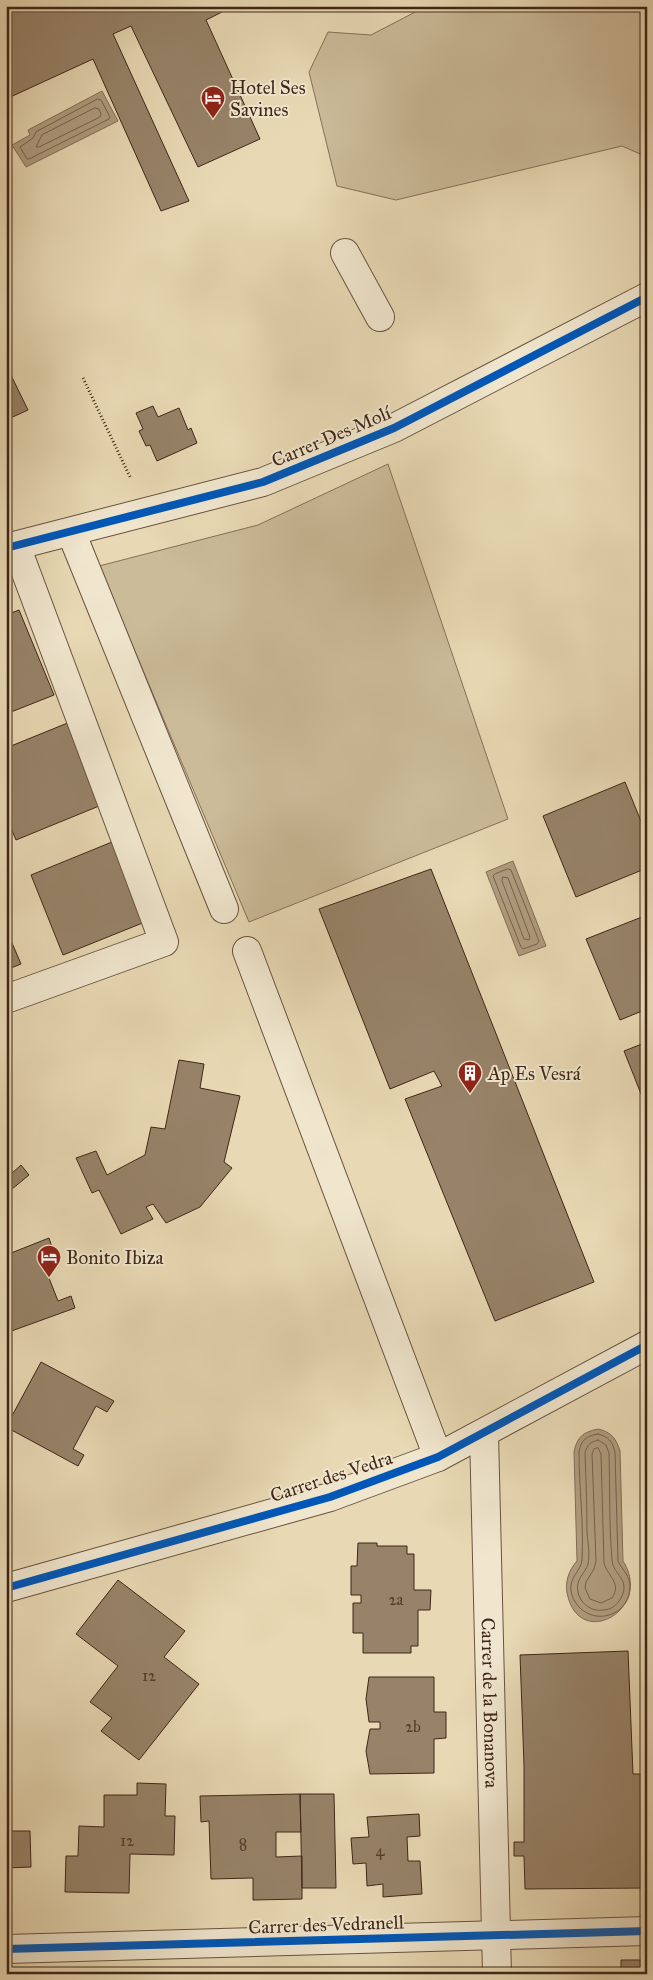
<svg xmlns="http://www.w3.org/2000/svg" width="653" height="1980" viewBox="0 0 653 1980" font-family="'IM FELL Great Primer',serif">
<rect width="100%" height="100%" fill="#e8d9b4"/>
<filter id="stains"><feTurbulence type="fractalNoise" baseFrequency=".004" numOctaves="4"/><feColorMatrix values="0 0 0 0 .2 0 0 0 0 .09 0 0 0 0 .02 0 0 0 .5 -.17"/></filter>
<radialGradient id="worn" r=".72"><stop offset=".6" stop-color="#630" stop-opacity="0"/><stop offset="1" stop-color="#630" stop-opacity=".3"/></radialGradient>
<path fill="#cbbb99" stroke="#857058" d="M505,6H647V157L622,146L396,200L337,186L309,72L328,32L371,35L421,9Z
M388,464L508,819L249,922L99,566L258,525Z"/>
<path fill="#af9c7f" stroke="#826d56" d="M102,91L118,121L26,167L12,145L30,135L28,130Z
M513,861L546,946L519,956L486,872Z
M598,1429C611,1432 616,1438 620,1451L623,1561C653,1608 582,1650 568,1597C564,1584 568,1571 577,1561L574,1452C577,1437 583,1432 598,1429Z"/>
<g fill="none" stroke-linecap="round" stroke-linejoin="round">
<path stroke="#77614c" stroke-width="1" d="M98,99L101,100L110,117L109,119L29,159H27L20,147L33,138L36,132Z
M95,108L99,109L101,114L100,117L39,147H36L42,135Z
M508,869L511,870L539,941L537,944L523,949L521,947L493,876L495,874Z
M503,877L508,878L530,937L529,940L524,939L502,881Z
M598,1434C609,1437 612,1441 615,1452L618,1561C622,1570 631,1576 630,1588C630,1608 608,1622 589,1614C580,1610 573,1602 571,1591C569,1577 581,1571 582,1560C584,1524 579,1488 579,1452C581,1440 586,1436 598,1434Z
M598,1440L606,1445L609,1453C610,1488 609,1524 612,1560C613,1575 631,1579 621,1598C617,1605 611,1610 603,1610C591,1612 580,1603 578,1592C575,1579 585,1574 588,1564C590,1555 588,1543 587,1533C587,1506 586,1480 585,1453C587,1445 590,1442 598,1440Z
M598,1448L601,1454L604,1563C608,1577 622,1583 612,1598L601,1603L590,1599L585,1588L586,1582L594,1569L596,1561L592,1454L594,1449Z"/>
</g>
<path fill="#978369" stroke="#3f2618" d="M6,6H234L206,20L260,139L198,167L131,26L113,34L189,201L161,211L93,59L6,99Z
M6,365L28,410L6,420Z
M153,406L158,417L179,408L188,430L191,428L197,443L157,461L150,445L146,446L139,431L143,429L136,413Z
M19,610L54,695L6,714V615Z
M70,722L104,804L16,840L6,816V748Z
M625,782L647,836V868L576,897L543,816Z
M112,842L145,922L63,955L31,875Z
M431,869L594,1282L495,1321L405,1099L442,1086L434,1071L390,1089L319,909Z
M647,915V1009L620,1020L586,939Z
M6,929L21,964L6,970Z
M647,1042V1109L624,1051Z
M179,1060L204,1064L200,1088L240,1096L224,1162L232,1168L200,1207L166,1223L153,1204L146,1207L153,1219L121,1234L99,1190L92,1193L76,1158L96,1151L107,1175L145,1155L151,1127L165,1129Z
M21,1165L29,1175L6,1194V1168L11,1174Z
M49,1238L53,1250L40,1255L58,1301L71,1296L75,1308L6,1333V1255Z
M41,1362L114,1401L107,1412L96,1406L73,1449L84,1455L78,1466L6,1427Z
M358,1543H377V1546H407V1554H414V1590H431L430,1610H418V1646H411V1653H363V1633H353V1603H361V1595H351V1566H357Z
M118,1580L185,1631L164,1657L199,1684L139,1760L101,1731L112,1718L90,1702L118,1666L76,1634Z
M628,1651L633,1774H647V1888L525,1889L524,1856H514V1842H524V1765L520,1655Z
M369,1677H434V1712H446V1738L434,1739V1773L370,1774L366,1751L370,1729H380V1722H369L366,1699Z
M137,1783L166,1784L165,1816H175L174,1855L130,1854L129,1893L65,1892L66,1856H78L79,1826L104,1827V1795H137Z
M300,1794H334L336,1888H302Z
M300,1794L301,1832H276V1857L302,1856V1899L253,1900V1878L211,1879L209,1821L201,1822L200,1796Z
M6,1812H8L9,1831H30L31,1867L6,1868Z
M419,1814L420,1836L407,1837L408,1861H420L422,1894L383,1897V1884L367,1886L366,1863L353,1864L351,1838L369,1837L367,1817Z
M621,1960H647V1974H621Z
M390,1970H420V1974H390Z"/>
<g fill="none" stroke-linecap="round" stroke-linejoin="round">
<defs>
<g id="minor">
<path d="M345,253L380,317"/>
<path d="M71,532L224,909"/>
<path d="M6,548L263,482L394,428L647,297"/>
<path d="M247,951L438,1457"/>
<path d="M6,999L164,942L16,546"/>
<path id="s1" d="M484,1433L497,1974"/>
<path d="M6,1588L330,1497L438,1457L647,1345"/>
<path d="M6,1949L647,1931"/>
</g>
</defs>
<use href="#minor" stroke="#69533f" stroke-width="30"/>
<path stroke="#3f2618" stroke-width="3" stroke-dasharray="1 2.5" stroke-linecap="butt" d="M83,378L131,479"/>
<use href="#minor" stroke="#f0e6ce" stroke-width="28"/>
<defs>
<path id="cycleway" d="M6,548L263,482L394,428L647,297
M6,1588L330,1497L438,1457L647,1345
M6,1949L647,1931"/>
</defs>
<use href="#cycleway" stroke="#f0e6ce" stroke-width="11"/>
<use href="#cycleway" stroke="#0057b8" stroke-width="8"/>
</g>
<defs>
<symbol id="hotel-pin" viewBox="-11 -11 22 30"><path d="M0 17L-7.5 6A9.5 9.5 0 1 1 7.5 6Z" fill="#8f2418" stroke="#f0e6ce"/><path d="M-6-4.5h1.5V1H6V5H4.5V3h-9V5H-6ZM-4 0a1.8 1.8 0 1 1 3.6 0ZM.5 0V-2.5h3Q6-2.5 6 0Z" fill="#fff"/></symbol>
<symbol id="building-pin" viewBox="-11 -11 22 30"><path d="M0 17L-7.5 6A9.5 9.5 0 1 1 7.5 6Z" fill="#8f2418" stroke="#f0e6ce"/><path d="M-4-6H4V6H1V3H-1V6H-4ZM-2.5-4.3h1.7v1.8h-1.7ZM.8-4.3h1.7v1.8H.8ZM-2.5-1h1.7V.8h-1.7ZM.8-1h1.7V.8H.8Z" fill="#fff"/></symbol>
</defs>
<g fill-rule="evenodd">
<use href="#hotel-pin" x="199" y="84" width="28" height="38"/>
<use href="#building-pin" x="456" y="1059" width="28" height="38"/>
<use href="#hotel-pin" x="35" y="1243" width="28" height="38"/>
</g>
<g text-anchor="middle" stroke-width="4" stroke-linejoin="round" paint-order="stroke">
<g font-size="16" fill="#553d2c">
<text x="396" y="1605">2a</text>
<text x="149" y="1681">12</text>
<text x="413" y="1732">2b</text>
<text x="127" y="1846">12</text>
<text x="243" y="1850">8</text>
<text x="380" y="1856">4</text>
</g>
<g font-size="19" fill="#3f2618" stroke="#f0e6ce" text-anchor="start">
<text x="230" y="94">Hotel Ses<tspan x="230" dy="22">Savines</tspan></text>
<text x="488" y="1080">Ap Es Vesrá</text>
<text x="66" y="1264">Bonito Ibiza</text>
</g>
<g font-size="19" fill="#3f2618" stroke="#f0e6ce">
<text transform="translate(331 436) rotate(-23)" y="7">Carrer Des Molí</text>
<text transform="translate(331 1476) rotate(-18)" y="7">Carrer des Vedra</text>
<text dy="7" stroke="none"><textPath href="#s1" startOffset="270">Carrer de la Bonanova</textPath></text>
<text transform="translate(326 1924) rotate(-2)" y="7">Carrer des Vedranell</text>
</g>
</g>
<rect width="653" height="1980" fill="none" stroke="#e8d9b4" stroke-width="25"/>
<rect x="8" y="8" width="638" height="1965" fill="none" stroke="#3f2618" stroke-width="2.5"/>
<rect x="12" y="12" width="628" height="1955" fill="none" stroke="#3f2618"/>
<rect width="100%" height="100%" filter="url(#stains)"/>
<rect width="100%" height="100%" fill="url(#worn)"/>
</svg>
